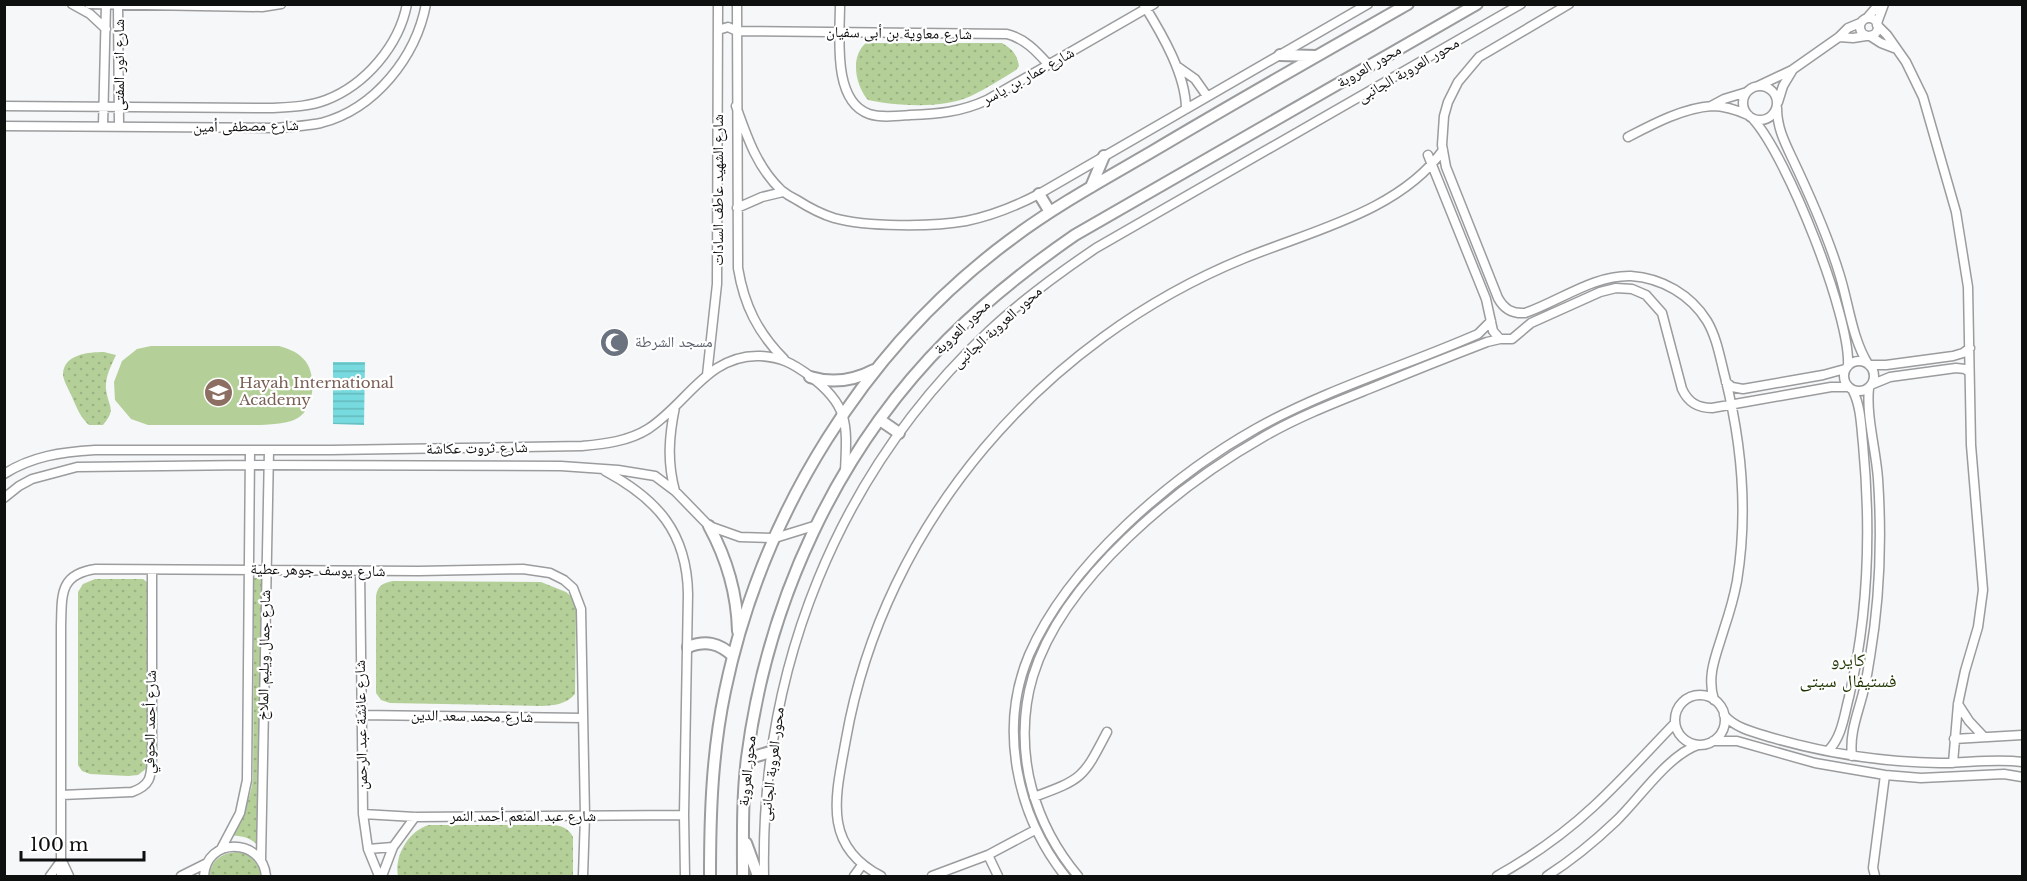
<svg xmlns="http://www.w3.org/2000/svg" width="2027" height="881" viewBox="0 0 2027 881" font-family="'Libre Baskerville','Noto Naskh Arabic',serif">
<defs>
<pattern id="grass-dots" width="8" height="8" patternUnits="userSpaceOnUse" patternTransform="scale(1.5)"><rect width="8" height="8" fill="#b4d098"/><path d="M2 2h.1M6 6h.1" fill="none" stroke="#9ab182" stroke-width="1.8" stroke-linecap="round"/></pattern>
<pattern id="water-rules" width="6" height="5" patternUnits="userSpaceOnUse" patternTransform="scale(1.5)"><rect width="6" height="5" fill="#76dade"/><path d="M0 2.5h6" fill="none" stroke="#65babd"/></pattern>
</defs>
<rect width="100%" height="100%" fill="#f5f7f9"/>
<path fill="url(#grass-dots)" d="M866,43H1002C1012,49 1017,54 1019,66L1016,70C1001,79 986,89 971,96C944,109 896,106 868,100C855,85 850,56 866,43Z
M104,352L116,355C111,366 105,377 106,389C108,407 117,408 103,425H89C80,417 77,408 72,397C69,390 64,382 63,375C63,354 89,352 104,352Z
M254,578H262L259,804L260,847C251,838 242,835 229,836C242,818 250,801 253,779Z
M95,579H143L147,582L149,594L147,762V768L138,775L128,776L90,774L82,771L78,765V592L83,584Z
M393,581L541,582L566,592L573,598L576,608L575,694C565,705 555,705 542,706L390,703L381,700L376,693V596C378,585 383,583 393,581Z
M429,825H555C564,827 569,829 573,837V876H398C394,856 409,830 429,825Z
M236,852C251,854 259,862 261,876H209C211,861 221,853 236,852Z"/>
<path fill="#b4d098" d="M151,346H279C297,351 310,359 312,379C314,393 310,412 296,419C282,426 252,425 236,425C207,425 178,425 148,425L131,419L115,400L114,382L122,361L137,349Z"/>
<path fill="url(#water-rules)" d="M333,362H365L364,425L333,424Z"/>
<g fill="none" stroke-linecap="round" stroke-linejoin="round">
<defs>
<path id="minor" d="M72,4L90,14L106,29
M89,4L262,7L281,4
M118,4L119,126
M737,4L738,268C744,305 758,333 784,359
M840,4C840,36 832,101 869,114C881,118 897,116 910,115C938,114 961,112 987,100L1154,4
M1569,4L1479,57L1458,82L1448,102L1444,116L1442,145L1446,167L1498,298C1504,309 1512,314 1525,313C1560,301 1593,275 1631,276C1662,278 1691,295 1707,321C1717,338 1720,358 1725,377C1742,444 1748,513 1737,581C1734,597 1729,614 1724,629C1717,653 1706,675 1714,700
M1144,5C1162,34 1186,75 1186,109
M1860 27a9 9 0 1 1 18 0a9 9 0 1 1-18 0Z
M1867,18L1879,4
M1877,23L1884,4
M1877,25L1887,35L1906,62L1923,97L1956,212L1968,287L1971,445L1983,590L1978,627L1965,671L1958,704L1953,763
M718,30L728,27L737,31L1007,34C1026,39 1037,52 1049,65
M1870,36L1881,43L1894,48
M1839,37L1853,38L1866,36
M1178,67L1195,79L1207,96
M1758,86L1792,70L1839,37L1848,28L1860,23
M1743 103a17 17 0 1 1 34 0a17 17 0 1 1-34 0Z
M1778,102L1783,86L1792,71
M4,106L270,108C289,107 308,107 326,100C365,85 399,46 407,4
M736,106C747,137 757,167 781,190C786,194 791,197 797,200C808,207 821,214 834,218C866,227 933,227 966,221C991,216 1016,206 1039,194L1368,4
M1711,106L1724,99L1747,92
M1777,108C1777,128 1785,143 1793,160C1811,198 1828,236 1840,276C1849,305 1852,338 1868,364
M1753,119C1787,156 1851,317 1848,366
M4,126L275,128C290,127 306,126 321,123C375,109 416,57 426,4
M103,126L106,4
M1628,137C1653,124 1683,108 1712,106C1724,106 1737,110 1748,115
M1428,155L1486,299L1493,331L1500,339H1512L1531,323L1600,292L1616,288L1632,289L1646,295L1662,313L1682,389C1688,402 1697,408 1712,408L1831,387H1848
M737,208L762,197L783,192
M1844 376a15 15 0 1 1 30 0a15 15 0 1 1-30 0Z
M1869,365H1886L1953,356L1963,353L1970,348
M707,375L717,284L718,4
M1726,382L1732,387L1743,389L1823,375L1845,369
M1873,384L1890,377L1956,368L1965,369L1969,372
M605,471C657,499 687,532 688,594L684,815L685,876
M4,474C32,456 62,452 95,450H331L582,446C605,444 629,441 648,429C687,404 708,354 760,356C781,357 792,363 810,376C850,406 847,425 845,472
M675,491C667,462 669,436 675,407
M4,498L19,486L32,479L77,467L250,465L561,466L618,470L655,476L675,491L709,526L740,537L775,538L817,525
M360,571L363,814L368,849L379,876
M1675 720a25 25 0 1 1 50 0a25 25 0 1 1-50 0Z
M1958,704L1969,721L1984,737
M361,715L583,718
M1724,715C1736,729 1757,733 1773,738C1828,754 1884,762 1940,763C1967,763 1996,758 2022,762
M1954,739L2022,735
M1713,741H1737L1815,763L1885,775L1921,778L2004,774L2022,777
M1828,751C1842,737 1844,716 1849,697C1869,613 1871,529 1863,444C1861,426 1861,407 1853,391
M1852,756C1849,732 1859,711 1864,689C1867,678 1868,668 1870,657C1880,598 1882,539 1878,479C1876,450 1866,416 1869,388
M61,795L132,792C151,785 151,777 152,758V570
M1034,797C1083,779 1083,778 1107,732
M363,814L415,817L684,815
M221,849L240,813L247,780L250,450
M368,849L393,847
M988,855L998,876
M261,860L269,450
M62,861L69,876
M50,876L61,861
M61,876V626C62,595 59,574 96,569L419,571L523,569L550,573L564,580L573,588L581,609L585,816L583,876
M181,876L207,863
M204,876C206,837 262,837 266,876
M382,876L393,847L415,817
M764,876C760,669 837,474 989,331C1022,300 1059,273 1096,248L1521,4
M854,876L862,865
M881,876C821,845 836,795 846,739C884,523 1043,340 1245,258C1311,231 1400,211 1443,150
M932,876L988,855L1035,830
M1065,876C1017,815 998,729 1029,655C1069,563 1172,476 1257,428C1327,389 1405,366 1478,334L1491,321
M1078,876C1056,850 1041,822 1032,789C1022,753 1022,712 1033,676C1063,578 1179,485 1265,436C1298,417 1334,403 1369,389C1408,373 1448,357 1487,342L1500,339
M1497,876C1531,857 1565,833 1594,806C1622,780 1648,751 1675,723
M1547,876C1572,860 1595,841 1616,821C1639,799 1668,755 1698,745
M1875,876L1873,868L1885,775"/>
<path id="major" d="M1280,55L1316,56
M1091,187L1104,156
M1039,194L1050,212
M810,377C833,384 853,381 874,370
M880,420L899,433
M709,526C727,559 737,593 738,631
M688,647C706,640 719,643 733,656
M747,759L770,752
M746,843L758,876
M710,876C710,814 712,753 725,691C762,514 864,348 1010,240C1055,206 1105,179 1153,151C1237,101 1322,53 1408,4
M743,876C743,837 742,797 747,758C767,602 837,450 948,339C987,300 1030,266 1075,235L1477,4"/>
</defs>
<use href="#minor" stroke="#9b9c9e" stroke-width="11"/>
<use href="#major" stroke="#9b9c9e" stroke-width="14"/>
<use href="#minor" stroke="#fff" stroke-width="8"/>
<use href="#major" stroke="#fff" stroke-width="10"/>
</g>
<defs>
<symbol id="mosque-disc" viewBox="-11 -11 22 22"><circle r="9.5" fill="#6b7280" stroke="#fff"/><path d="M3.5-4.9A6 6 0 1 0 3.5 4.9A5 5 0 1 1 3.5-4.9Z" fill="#fff"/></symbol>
<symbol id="school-disc" viewBox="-11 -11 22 22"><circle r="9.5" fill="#8d6e63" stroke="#fff"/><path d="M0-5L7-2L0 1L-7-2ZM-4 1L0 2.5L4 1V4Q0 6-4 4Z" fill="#fff"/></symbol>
</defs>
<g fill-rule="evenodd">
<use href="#mosque-disc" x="598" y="326" width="33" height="33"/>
<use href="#school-disc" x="202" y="376" width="33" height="33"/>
</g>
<g text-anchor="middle" stroke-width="4.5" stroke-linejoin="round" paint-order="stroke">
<g font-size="15" fill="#0e0f0f" stroke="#fff">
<text transform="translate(899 33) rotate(1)" y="5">شارع معاوية بن أبى سفيان</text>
<text transform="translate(119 65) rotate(-90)" y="5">شارع انور المفتى</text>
<text transform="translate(1369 66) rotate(-30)" y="5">محور العروبة</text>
<text transform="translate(1408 70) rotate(-30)" y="5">محور العروبة الجانبى</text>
<text transform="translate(1028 76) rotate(-29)" y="5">شارع عمار بن ياسر</text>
<text transform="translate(246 126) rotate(-1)" y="5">شارع مصطفى أمين</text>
<text transform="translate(718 190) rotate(-90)" y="5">شارع الشهيد عاطف السادات</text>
<text transform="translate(962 327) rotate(-44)" y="5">محور العروبة</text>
<text transform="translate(997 327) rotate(-42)" y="5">محور العروبة الجانبى</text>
<text transform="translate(477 448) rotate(-1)" y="5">شارع ثروت عكاشة</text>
<text transform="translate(318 570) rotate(1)" y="5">شارع يوسف جوهر عطية</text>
<text transform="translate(264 655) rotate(-89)" y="5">شارع جمال ويليم الملاخ</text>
<text transform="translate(472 716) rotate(1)" y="5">شارع محمد سعد الدين</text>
<text transform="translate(150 722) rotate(-89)" y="5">شارع أحمد الحوفي</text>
<text transform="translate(361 725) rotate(-91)" y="5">شارع عائشة عبد الرحمن</text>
<text transform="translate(772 764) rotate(-83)" y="5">محور العروبة الجانبى</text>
<text transform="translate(747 771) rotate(-84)" y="5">محور العروبة</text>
<text x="523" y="821">شارع عبد المنعم أحمد النمر</text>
</g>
<g font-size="15" fill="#5b616d" stroke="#fff" text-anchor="start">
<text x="635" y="347">مسجد الشرطة</text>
</g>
<g font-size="15" fill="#785e54" stroke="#fff" text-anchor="start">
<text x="239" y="388">Hayah International<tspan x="239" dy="17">Academy</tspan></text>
</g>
<g font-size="18" fill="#1e3400" stroke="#fff">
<text x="1848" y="666">كايرو<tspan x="1848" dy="21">فستيفال سيتى</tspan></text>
</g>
</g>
<rect width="2027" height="881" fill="none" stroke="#0e0f0f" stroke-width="12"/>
<path d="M21 851v9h123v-9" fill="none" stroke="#0e0f0f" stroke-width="3"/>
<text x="30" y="851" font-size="18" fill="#0e0f0f" stroke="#ffffff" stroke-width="4.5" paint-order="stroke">100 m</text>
</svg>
